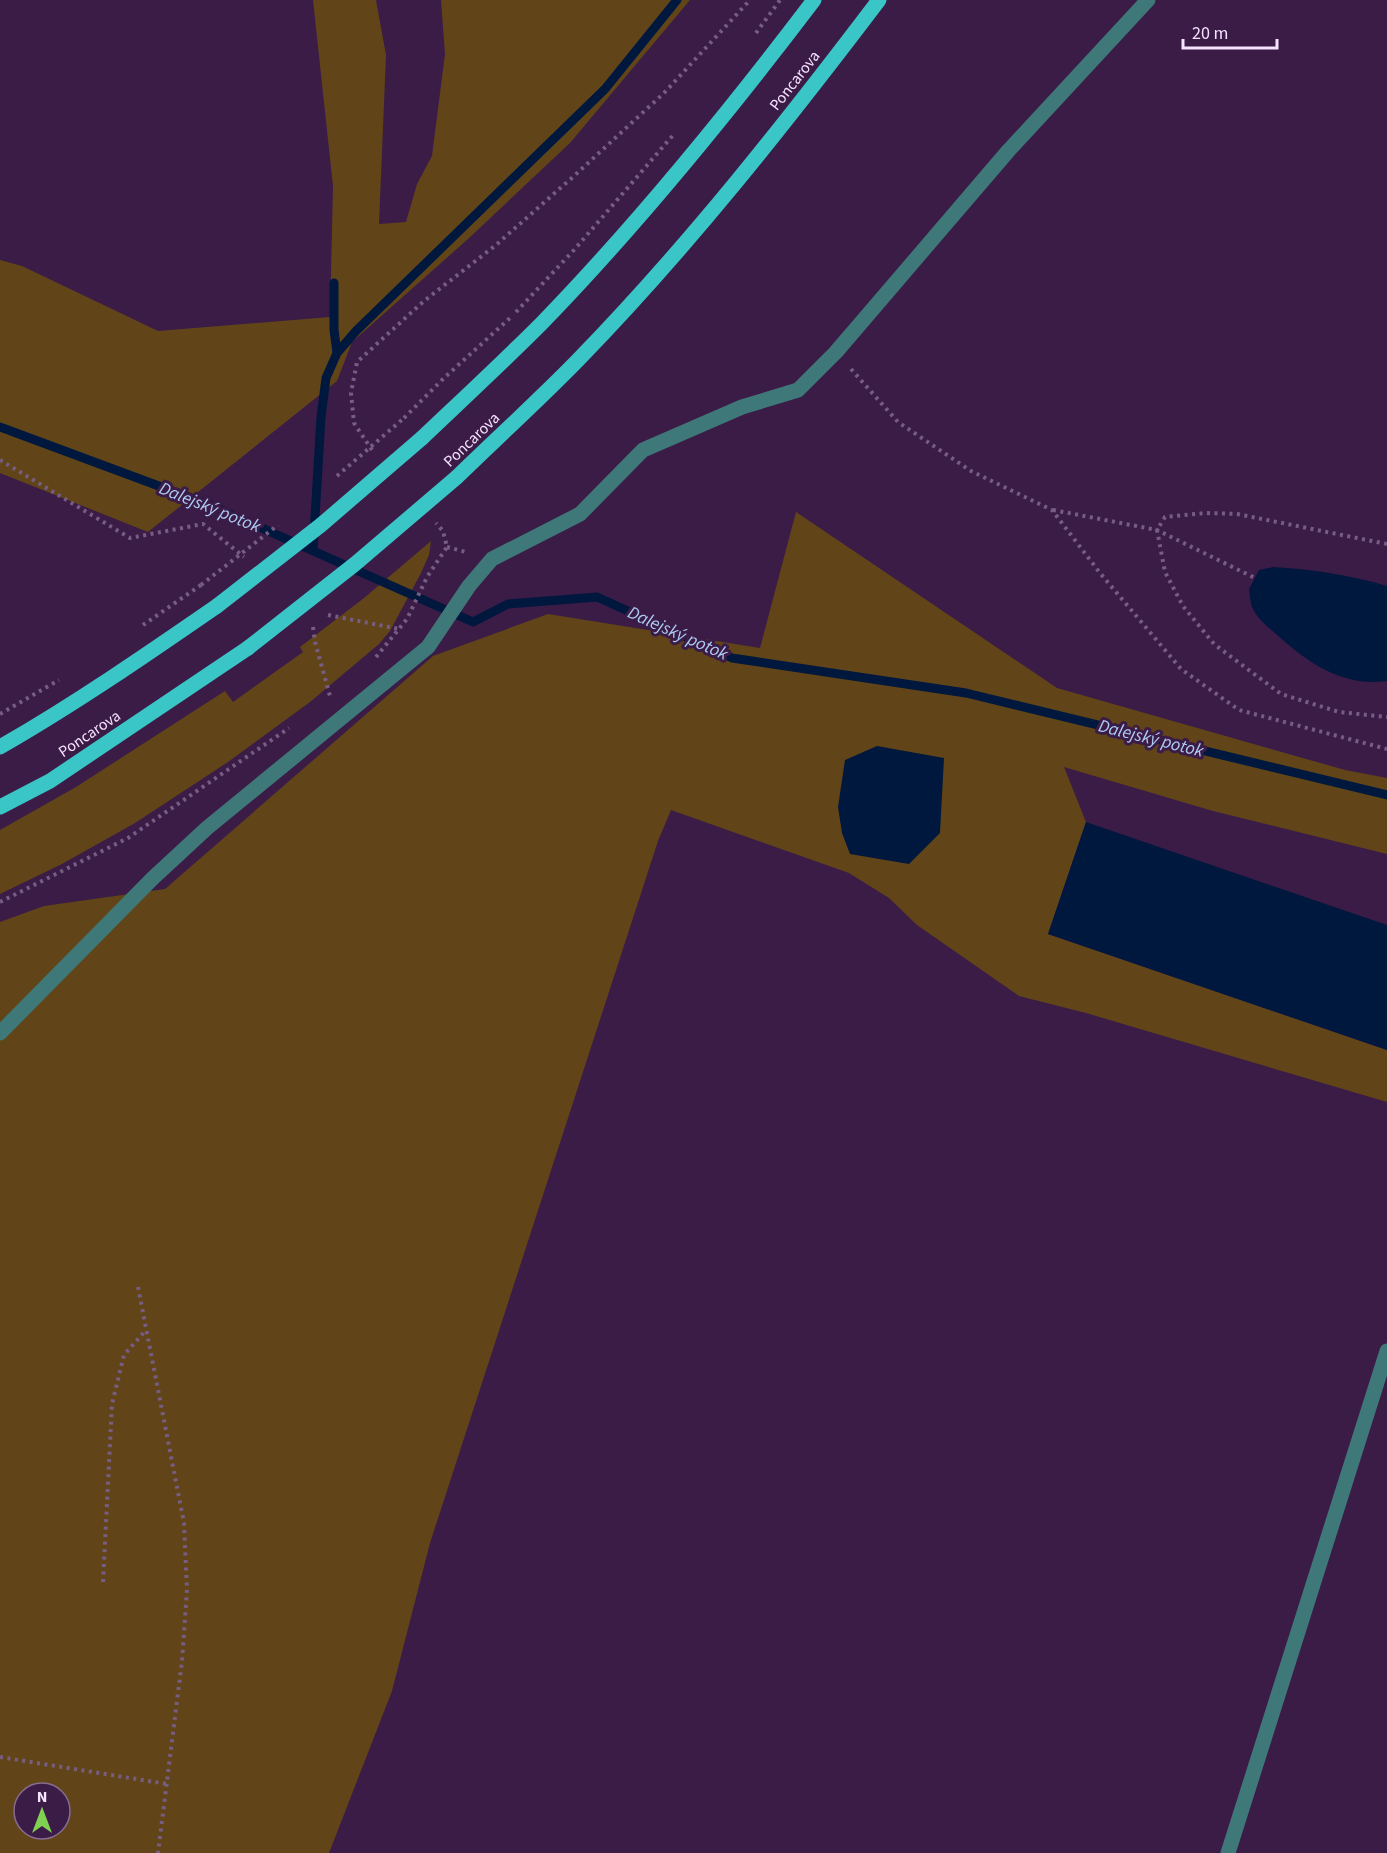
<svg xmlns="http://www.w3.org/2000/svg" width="1387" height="1853" viewBox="0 0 1387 1853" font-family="'Source Sans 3',sans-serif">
<rect width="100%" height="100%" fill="#3b1c47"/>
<path fill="#614518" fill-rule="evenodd" d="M313,0H376L386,55L379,224L406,222L417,184L432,156L445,54L441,0H690L570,143L468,239L352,342L337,381L148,532L0,473V260L22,266L158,331L330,317L333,186Z
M796,512L1057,688L1345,770L1387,778V854L1213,811L1064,767L1086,822L1048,934L1387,1050V1102L1086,1013L1019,996L917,925L889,898L849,873L671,810L658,841L430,1543L392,1691L329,1853H0V922L44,906L165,889L433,656L548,614L760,648ZM24,1793H60V1829H24Z
M431,541L429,555L421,573L390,631L379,644L310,702L228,762L135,823L62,864L0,894V830L76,787L225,691L233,702L303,652L300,647L364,598Z"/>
<path fill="#00183e" d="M1273,567C1312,569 1350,575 1387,586V681C1342,687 1308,663 1276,634C1269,628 1259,620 1254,611C1250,605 1250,595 1249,589L1259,570Z
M877,746L944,758L940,833L909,864L850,854L842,833L838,807L845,760Z
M1086,822L1387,925V1050L1048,934Z"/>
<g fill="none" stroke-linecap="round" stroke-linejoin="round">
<path stroke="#00183e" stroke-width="9" d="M334,283V330L337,353
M0,427L210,505L473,622L508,604L597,597L732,658L966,693L1387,795
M313,551L321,417L326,378L337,353L356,331L605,89L677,0"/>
<path stroke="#785d83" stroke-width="4" stroke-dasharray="3 4.5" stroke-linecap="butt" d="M756,33L780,0
M516,312L574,250L674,134
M851,369L898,422L971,471L1052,510L1100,573L1181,669L1239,710L1387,749
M404,418L444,378L510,318
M372,450L354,423L351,393L357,362L424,301L496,245L574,176L664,93L750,0
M0,460L130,538L203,524L244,557
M1053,510L1157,530L1255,578
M1387,544L1237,514L1206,513L1165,517L1157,530L1165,572L1183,606L1214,644L1281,694L1339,712L1387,717
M447,547L466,552
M328,615L399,629
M143,625L201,585
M313,627L315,642L330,696
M376,657L407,619L427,577L447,547L443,531L436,523
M0,714L59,680
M0,902L128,838L289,728
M138,1287L184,1523L187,1590L182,1661L158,1853
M103,1582L112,1404L124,1355L146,1330
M0,1757L167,1784"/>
<path stroke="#3e7878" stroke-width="15" d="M0,1033L153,878L207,828L428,647L469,586L492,559L580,514L643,450L742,407L798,390L836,352L1009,150L1148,0
M1228,1853L1387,1351"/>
<path stroke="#3ac5c6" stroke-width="15" d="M422,438C462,400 502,363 541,324C639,223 729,112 814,0
M457,477C497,438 539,400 578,360C687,248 785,124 879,0
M0,747C75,704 146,655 217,606
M0,807L50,781L248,648"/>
<path stroke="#785d83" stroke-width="4" stroke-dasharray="3 4.5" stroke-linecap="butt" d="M337,476L404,418
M201,585L278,525"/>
<path stroke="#3ac5c6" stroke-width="15" d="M217,606L321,525L422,438
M248,648L355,564L457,477"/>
</g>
<g text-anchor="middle" stroke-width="6" stroke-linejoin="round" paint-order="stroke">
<g font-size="16" fill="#f6e3fe" stroke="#3b1c47">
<text transform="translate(794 80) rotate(-52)" y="6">Poncarova</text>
<text transform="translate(471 439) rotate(-44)" y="6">Poncarova</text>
<text transform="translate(89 733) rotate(-34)" y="6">Poncarova</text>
</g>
<g font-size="18" font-style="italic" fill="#adccf4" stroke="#3b1c47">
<text transform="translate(210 507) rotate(22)" y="6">Dalejský potok</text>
<text transform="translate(678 633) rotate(24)" y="6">Dalejský potok</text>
<text transform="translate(1151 738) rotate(14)" y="6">Dalejský potok</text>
</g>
</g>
<g transform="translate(42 1811)"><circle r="28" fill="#3b1c47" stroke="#866c90" stroke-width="1.5"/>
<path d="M0-4.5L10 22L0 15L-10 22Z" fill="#80d051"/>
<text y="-9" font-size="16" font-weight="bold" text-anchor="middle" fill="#f6e3fe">N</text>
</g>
<path d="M1183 39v9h94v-9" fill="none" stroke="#f6e3fe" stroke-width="3"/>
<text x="1192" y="39" font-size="18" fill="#f6e3fe" stroke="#3b1c47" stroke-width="4.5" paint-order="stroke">20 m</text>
</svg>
